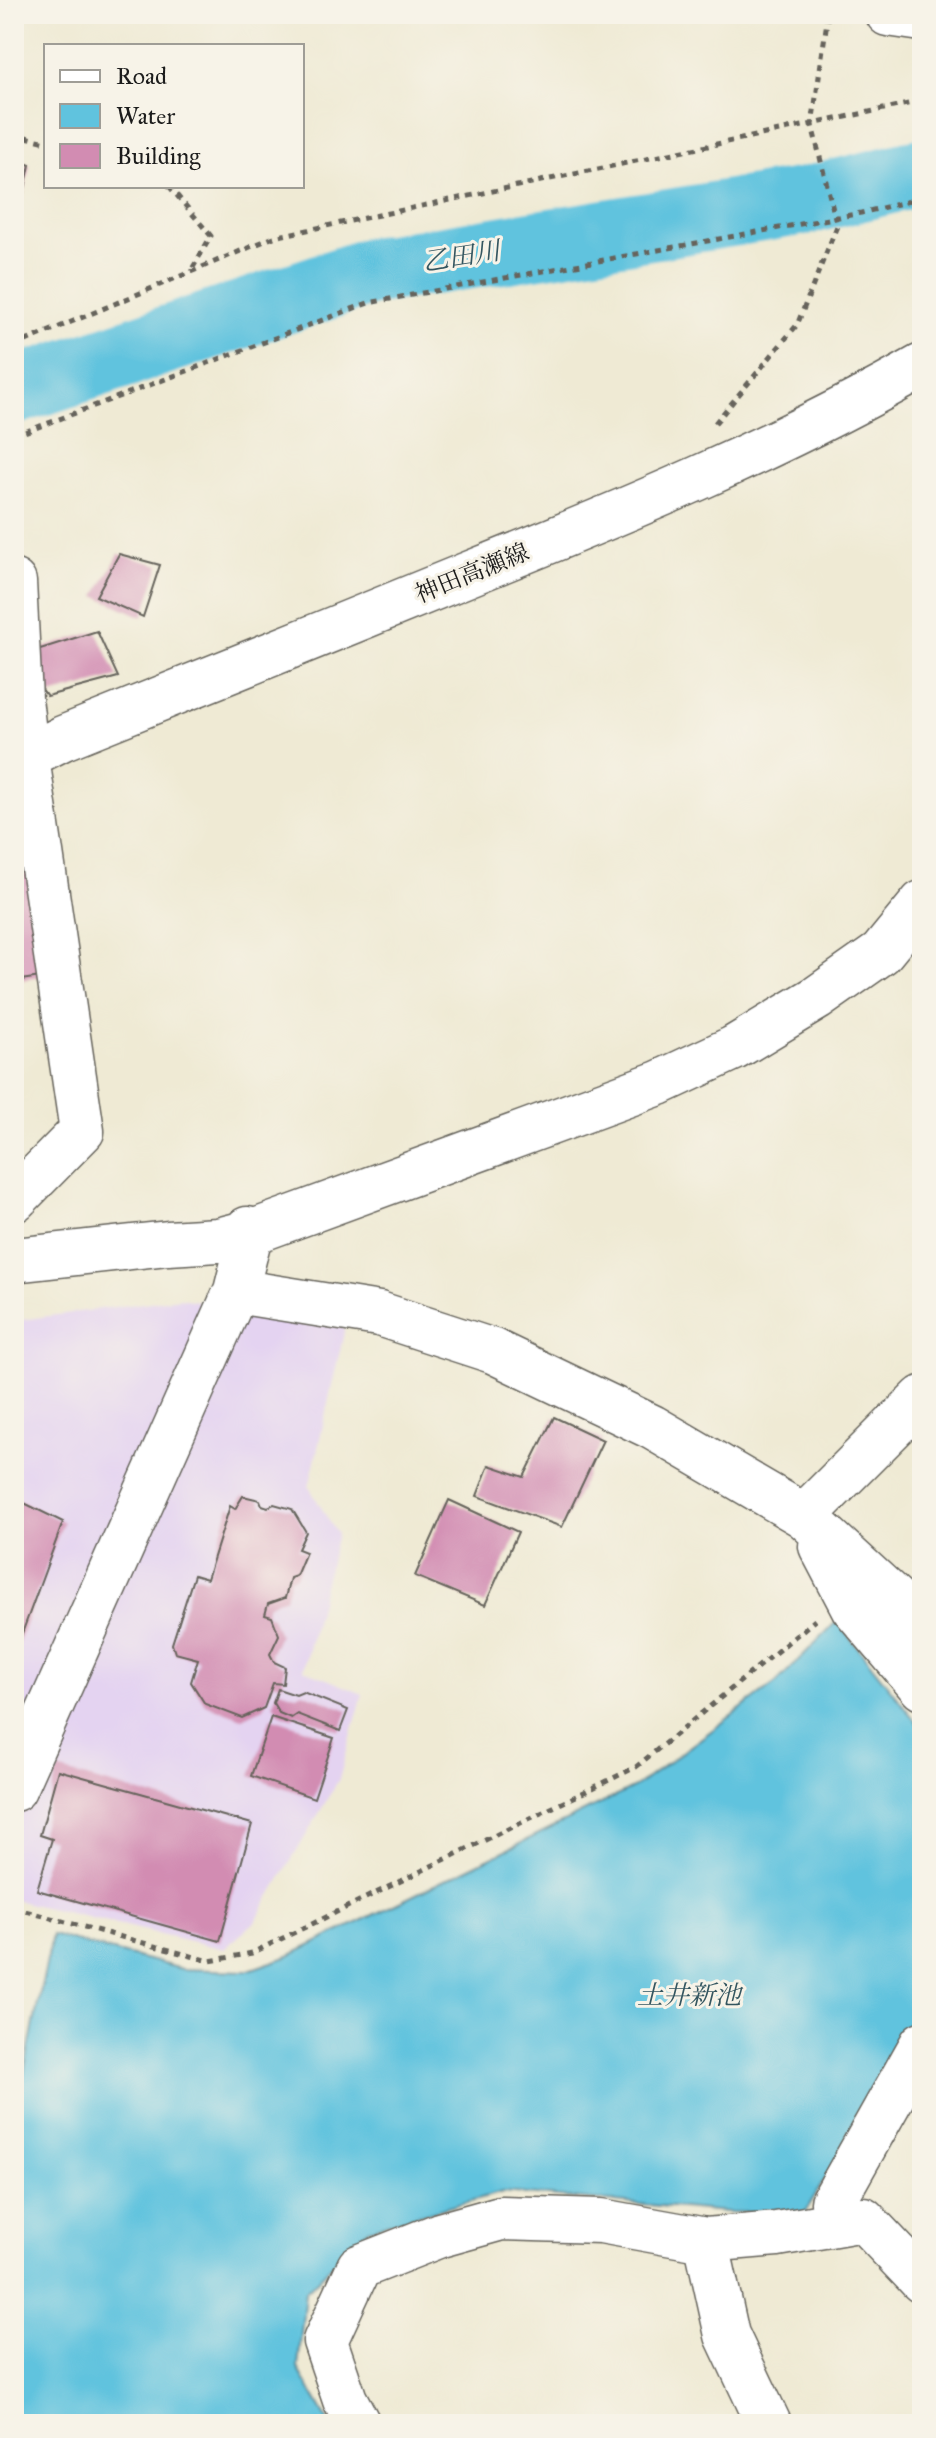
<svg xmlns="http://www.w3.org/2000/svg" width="936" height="2438" viewBox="0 0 936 2438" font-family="'IM FELL Great Primer','Noto Serif JP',serif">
<rect width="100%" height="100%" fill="#f7f3e8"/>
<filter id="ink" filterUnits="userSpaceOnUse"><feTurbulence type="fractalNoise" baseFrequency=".0125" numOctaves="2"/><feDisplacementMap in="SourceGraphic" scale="16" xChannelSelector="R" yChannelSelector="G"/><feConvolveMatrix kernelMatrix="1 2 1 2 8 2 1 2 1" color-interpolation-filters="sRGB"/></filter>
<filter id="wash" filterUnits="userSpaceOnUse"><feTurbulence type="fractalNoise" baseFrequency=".006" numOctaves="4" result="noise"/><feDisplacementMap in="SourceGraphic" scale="32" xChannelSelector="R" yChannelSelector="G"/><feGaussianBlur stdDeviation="1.8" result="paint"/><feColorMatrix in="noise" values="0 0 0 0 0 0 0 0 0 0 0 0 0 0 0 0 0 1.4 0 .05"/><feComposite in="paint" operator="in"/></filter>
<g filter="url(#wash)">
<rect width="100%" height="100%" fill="#efead4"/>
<path fill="#e4d3f1" d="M180,1298L345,1328L309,1487L337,1534L303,1669L363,1694L339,1779L256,1921L224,1949L14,1900V1321Z"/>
<path fill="#60c3de" stroke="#3e707d" stroke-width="2" d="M837,1621L922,1729V2018L804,2214L726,2212L503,2192L368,2229L305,2292L298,2368L330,2424H14V2122L52,1935L182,1969L246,1971L289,1956L635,1787L776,1683Z"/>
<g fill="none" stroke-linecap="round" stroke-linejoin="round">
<path stroke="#60c3de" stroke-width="68" d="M14,391L371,271L805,201L922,172"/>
</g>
<g id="blocks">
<path fill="#d28cb2" d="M14,159L30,165L18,221L14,219Z
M119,554L160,565L143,617L96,596Z
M97,631L118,677L47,696L18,656Z
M25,848L41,977L14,981V849Z
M554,1417L603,1440L562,1527L477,1496L489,1465L524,1477Z
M243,1496L260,1500L262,1505L268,1507L274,1504L292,1509L306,1532L298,1549L306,1552L296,1576L290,1578L285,1598L268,1604L265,1615L272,1617L279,1635L270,1654L274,1662L285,1667L283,1684L273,1683L264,1708L242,1718L205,1704L191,1682L198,1659L175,1653L172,1644L194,1575L207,1579L230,1506L235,1509Z
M14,1498L63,1522L14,1655Z
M449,1500L518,1532L485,1605L415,1576Z
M278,1689L296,1695L303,1692L348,1710L340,1731L297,1714L291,1718L279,1713L273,1703Z
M271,1717L334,1738L314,1798L251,1776Z
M58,1770L252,1824L220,1941L37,1890L52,1839L40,1835Z"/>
</g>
</g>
<g filter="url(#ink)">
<use href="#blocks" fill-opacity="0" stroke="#66645c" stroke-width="2"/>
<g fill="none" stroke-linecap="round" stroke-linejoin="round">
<defs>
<path id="minor" d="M888,14L922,19
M14,582L20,699L27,758L82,1131L14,1200
M247,1229L251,1231L236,1291L379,1314L493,1351L652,1427L804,1516L922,1624
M14,1260L168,1243L218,1240L261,1229L659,1083L734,1048L817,998L881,953L922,903
M804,1516L922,1398
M821,1546L853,1607L922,1688
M14,1789L236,1291
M834,2224L833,2202L922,2044
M706,2240L727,2335L769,2424
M358,2424L345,2400L325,2341L359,2267L440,2235L501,2218L601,2221L706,2240L777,2234L863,2219L922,2281"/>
<path id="major" d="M14,763L63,738C197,684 332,630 466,575C621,513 777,449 922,366"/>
</defs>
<use href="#minor" stroke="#66645c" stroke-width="47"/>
<use href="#major" stroke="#66645c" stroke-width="47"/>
<path stroke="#66645c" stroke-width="5" stroke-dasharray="6 6" stroke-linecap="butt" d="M14,134L46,142
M169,186L211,236L191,271
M14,346L274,237L922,101
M715,423L797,325L837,226L812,125L828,14
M14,436L368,303L861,213L922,198
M14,1908L210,1961L252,1953L636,1767L815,1620"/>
<use href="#minor" stroke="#fff" stroke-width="44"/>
<use href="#major" stroke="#fff" stroke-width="44"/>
</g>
</g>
<g text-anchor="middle" stroke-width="6" stroke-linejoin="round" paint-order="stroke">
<g font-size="24" fill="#1c1c1c" stroke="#f7f3e8">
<text transform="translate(472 573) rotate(-22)" y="8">神田高瀬線</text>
</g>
<g font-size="26" font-style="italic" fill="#345660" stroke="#f7f3e8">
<text transform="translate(461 256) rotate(-9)" y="9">乙田川</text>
<text x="689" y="2004">土井新池</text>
</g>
</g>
<rect width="936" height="2438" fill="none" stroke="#f7f3e8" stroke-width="48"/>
<rect x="44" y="44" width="260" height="144" fill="#f7f3e8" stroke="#9f9d96" stroke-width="2"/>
<rect x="60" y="70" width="40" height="12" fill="#ffffff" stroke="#9f9d96" stroke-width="2"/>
<text x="116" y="84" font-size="24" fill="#1c1c1c">Road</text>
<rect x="60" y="104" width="40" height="24" fill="#60c3de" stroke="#9f9d96" stroke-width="2"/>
<text x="116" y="124" font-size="24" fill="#1c1c1c">Water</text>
<rect x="60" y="144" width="40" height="24" fill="#d28cb2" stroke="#9f9d96" stroke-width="2"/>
<text x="116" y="164" font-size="24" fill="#1c1c1c">Building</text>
</svg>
